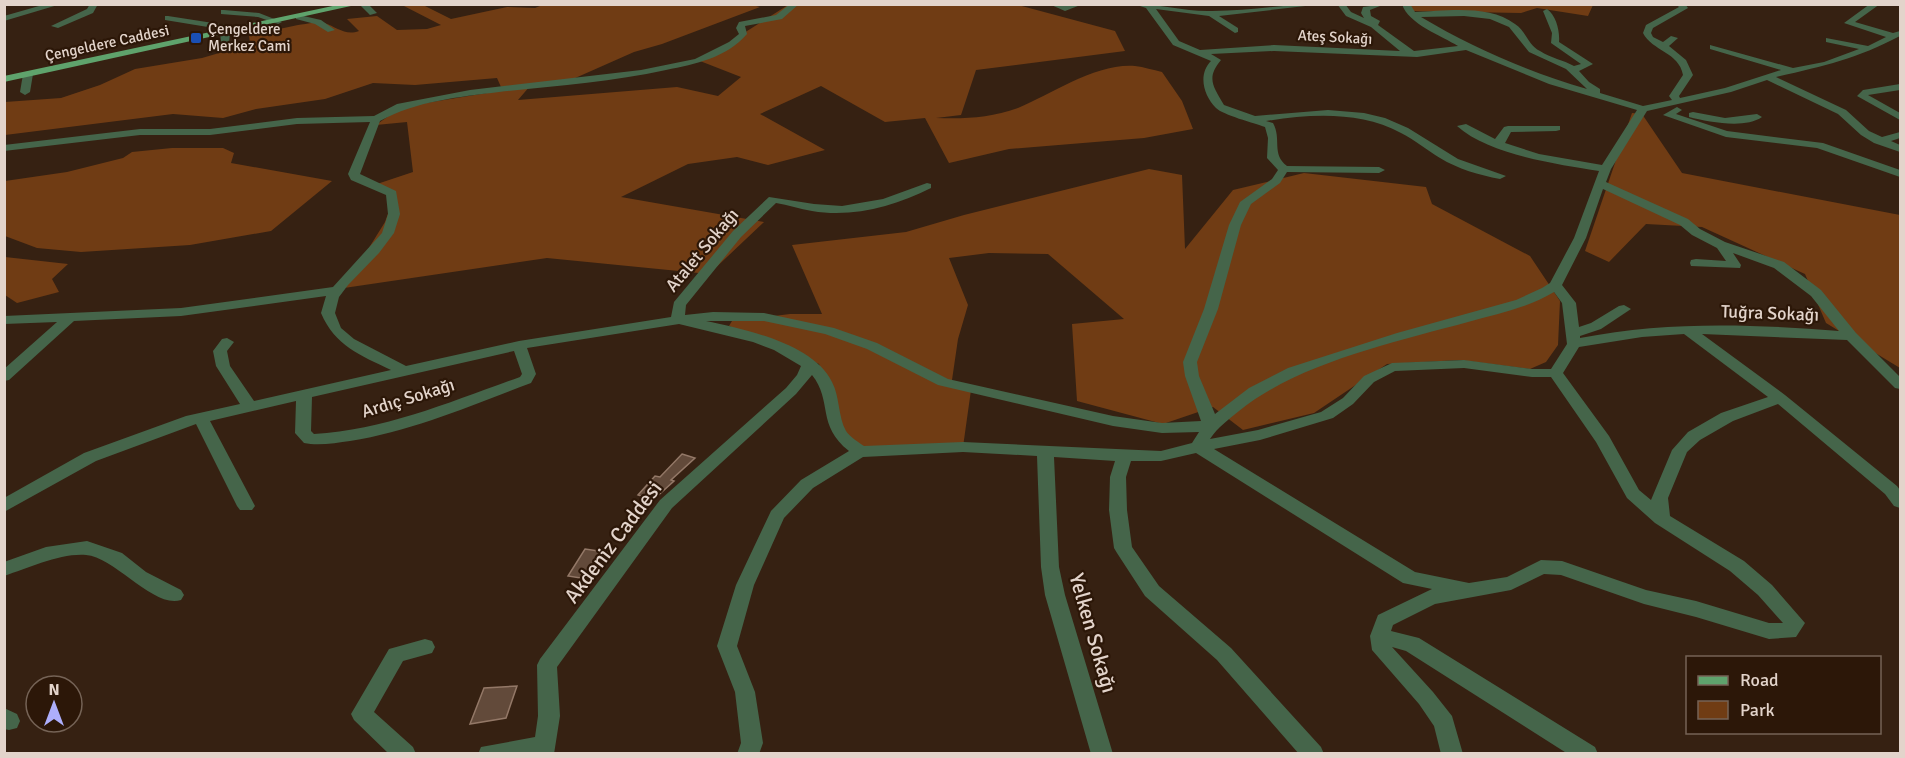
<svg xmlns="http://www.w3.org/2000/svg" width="1905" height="758" viewBox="0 0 1905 758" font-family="Signika,sans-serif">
<rect width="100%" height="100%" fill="#362112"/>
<path fill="#703c14" d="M545,4H748L760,7L662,44L634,52L573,79L501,87L497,78L415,85L373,83L325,99L256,109L223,118L173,114L5,135V102L61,98L100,85L135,69L202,58L250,44L249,35C264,33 313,20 324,23C337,27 345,36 359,31L347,19L377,16L397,30L427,29L441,25L402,5H423L451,19L507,7L535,8Z
M1408,4L1593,5L1588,16L1537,8L1521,13L1408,11Z
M788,5H1018L1115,31L1125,51L976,70L961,115L936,118C965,119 990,118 1018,108C1052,94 1096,63 1135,66C1144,67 1153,70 1162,72L1182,101L1193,129L1144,138L1009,149L949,163L925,118L885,122L821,86L760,114L825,150L768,165L737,157L688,164L621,197L764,222L709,274L547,258L344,288L385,222L395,194L377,184L413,172L407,122L376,125L401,107L530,86L518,100L677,87L718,96L741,77L700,61Z
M1632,113L1642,114L1682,173L1900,215V368L1826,323L1805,274L1702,227L1646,224L1609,262L1585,251Z
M172,148H223L234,153L231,163L332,181L271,231L190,245L81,252L37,248L5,236V181L67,172L123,158L132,152Z
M1149,169L1182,175L1185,249L1233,190L1304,173L1426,187L1432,204L1530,256L1560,301L1558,345L1546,362L1530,369L1460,360L1387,364L1314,413L1243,430L1213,407L1163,424L1077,401L1072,324L1124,319L1048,254L989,253L949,258L968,305L958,339L952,380L959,387L971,390L963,447L860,452L839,432L834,408L819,364L729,326L732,321L790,314H822L792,245L906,232L964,215Z
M5,257L68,264L52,279L59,292L17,303L5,295Z"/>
<path fill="#624a3a" stroke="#937867" stroke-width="1.5" d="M682,454L695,458L671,480L674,481L653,500L638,495L655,476L660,477Z
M585,549L612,553L593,580L568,576Z
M517,686L506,718L470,724L484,688Z"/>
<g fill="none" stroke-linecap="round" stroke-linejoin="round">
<path fill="#45654a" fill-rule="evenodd" d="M46,4H61L4,21V16Z
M90,4H98L93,13L58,28L51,26L87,9Z
M359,4H368L377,13L370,15Z
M790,4H799L782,19L745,26L747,34C726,58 696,64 666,70C611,82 554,86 499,92C459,97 416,101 380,121L360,174L396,191L400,214L394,233L379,253L348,285L339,297L335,313L341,328L354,339L406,366L519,341L671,317L674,302L733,231L769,197L814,204L842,206L883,199L927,183L931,184V188C895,206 853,218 812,211C800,209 788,205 776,203L741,237L686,305L685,315L713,312L764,313L834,328L877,343L948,379L1113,416L1162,423L1201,421L1185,376L1183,362L1204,309L1229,225L1240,202L1272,179L1278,170L1267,158L1268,138L1265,127C1254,123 1223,115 1216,108C1203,95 1198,74 1211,61L1173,45L1146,8L1134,4C1161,4 1186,12 1212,11C1249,11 1286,4 1323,4L1219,16L1238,28V32L1235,33L1209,16L1156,9L1179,41L1200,50L1274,45L1400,51L1371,27L1346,16L1337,4H1345L1351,12L1364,18L1361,13L1363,7L1385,4L1370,10L1371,16L1380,21L1378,25L1414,51L1458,46C1442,36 1408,24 1402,4H1410L1415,12C1445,11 1489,4 1515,24C1526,31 1528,45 1540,51C1551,58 1563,60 1574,66L1581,64L1551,43L1552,33L1543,11L1547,9C1556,15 1560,31 1559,42L1593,64L1579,71L1589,82L1600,89V93L1643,106L1672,100L1669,96L1683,75C1679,52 1652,51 1643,33L1646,25L1679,7L1676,4H1685L1688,8L1653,28L1651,33L1653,37L1663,42L1671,36L1678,38L1669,46L1686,60L1693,75L1679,96L1680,98L1725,88L1781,70L1710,49V45L1793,68L1824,62L1859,49L1826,42V38L1868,46L1886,37L1844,23L1870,4H1880L1855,22L1893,33L1900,31V36C1856,59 1824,66 1776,77L1846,110L1869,131L1882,137L1900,132V138L1891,141L1900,145V152L1874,143L1861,135L1838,114L1767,80L1731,92L1647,111L1611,169L1606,182L1688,219L1700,229L1725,242L1784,262L1821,290L1856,333L1900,377V389L1895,388L1847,340L1702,334L1785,395L1897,486L1900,490V508L1894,506L1885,494L1778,404L1733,421L1700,440L1687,452L1668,498L1670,516L1744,561L1772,585L1805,623L1796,637L1769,639L1696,617L1644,604L1561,575L1544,574L1511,590L1435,604L1393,625L1391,631L1419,638L1595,747L1598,754H1568L1406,651L1392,647L1433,692L1452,716L1463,754H1441L1434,726L1419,704L1372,650L1370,636L1378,615L1432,589L1403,583L1196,453L1161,461H1131L1126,477L1127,510L1132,547L1159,586L1231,648L1321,747L1324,754H1299L1217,660L1145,596L1117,553L1114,548L1109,510L1110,477L1115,461L1054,457L1059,567L1065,595L1113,754H1091L1045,595L1041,567L1037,456L963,452L863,457L813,488L784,518L754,585L737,646L755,692L763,743L759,754H737L741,743L735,692L717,646L736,585L771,511L801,480L849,451C816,425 833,401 812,375L796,394L672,508L557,667L560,716L554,754H478L481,747L535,737L538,716L537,665L540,659L660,500L786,388L797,375L801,366L774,350L753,342L679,324L527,348L536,374L531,383C472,405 413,431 350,441C336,443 318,446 304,443L295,433L296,401L210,421L255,506L252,510H240L237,506L196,424L96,461L4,512V498L84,453L186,416L240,404L216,366L213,351L222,339L227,338L234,342L227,351L230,366L254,401L391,370C360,355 335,346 321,313L326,296L181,316L74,321L9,380L4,381V369L57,322L4,324V316L181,308L333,287L382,233L388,214L386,195L351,180L348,174L370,122L297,124L210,135H140L4,151V145L140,129H210L297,118L374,116L397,104L470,90L641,70L695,59L729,42L739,34L736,28L739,22L776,15ZM1464,16L1490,19L1509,27L1529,52L1566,69L1587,89C1529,72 1473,48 1421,17ZM1466,50L1549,84L1637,110L1602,165L1539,154L1505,143L1511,132L1556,131L1560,130V126H1508L1504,127L1495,139L1466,124L1457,126C1489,155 1557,164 1599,171L1574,238L1550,283L1542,288L1516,300L1397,333L1288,368L1249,388L1215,414L1199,376L1197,362L1218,309L1241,225L1251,204L1280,183L1287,172L1379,173L1385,170L1379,167L1287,166C1271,154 1282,139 1273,123L1266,121C1311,114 1360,111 1401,133C1415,140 1427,150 1440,158C1458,169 1479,175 1500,179L1506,176L1458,159L1408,128L1385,118L1364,113L1328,110L1255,116L1224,105C1213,86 1206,78 1221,60L1211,54L1274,51L1417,57ZM1603,189L1680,225L1692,235L1717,248L1726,261L1696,259L1691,260L1690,263L1691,266L1740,268L1741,265L1733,253L1774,268L1811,296L1839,331C1752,324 1666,321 1580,338V336L1601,329L1631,309L1624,305L1619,306L1591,323L1579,327L1576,303L1562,285L1586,238ZM1554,292L1562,303L1567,344L1551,369H1532L1464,360L1392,363L1364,376L1343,398L1321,412L1258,430L1210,439C1218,427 1228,420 1239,411C1298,363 1395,342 1468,322C1497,314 1528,308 1554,292ZM706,321H764L825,334L867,349L938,385L1113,426L1162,433L1199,432L1192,443L1161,451L963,442L864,446C858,442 850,437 846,431C838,417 840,397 832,382C814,344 744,329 706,321ZM1684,334L1768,397L1721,413L1688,432L1672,450L1651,500L1639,490L1609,436L1563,373L1579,347L1642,337ZM514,351L522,374L520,377C452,401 386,430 314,434L311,431L312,397ZM1464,368L1532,377H1551L1596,442L1627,498L1655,523L1730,571L1758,595L1783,623H1769L1696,601L1646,590L1562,561L1541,560L1507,577L1469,583L1415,572L1214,449L1260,440L1333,418L1353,404L1374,382L1395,371Z
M1049,4H1083L1065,11Z
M224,10L259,13L282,22L278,24L258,17L221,14V10Z
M299,15L321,20L335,30L328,32L315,24L296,19V15Z
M168,16L226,25L230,32L229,44L225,47L221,44L220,29L165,20V16Z
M28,71L33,74L30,92L25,95L20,92L23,74Z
M1900,84V90L1868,95L1900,113V120L1857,96L1863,90Z
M1677,107L1682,110L1676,114L1727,131L1823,143L1900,170V177L1817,148L1726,137L1663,115Z
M1693,112L1725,118L1757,114L1762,117C1745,129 1709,122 1689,117V113Z
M87,541L122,553L146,572L181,590L184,595L181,600C154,609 115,557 86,555C60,553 29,568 4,576V562L46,547Z
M425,639L432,641L435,647L432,653L403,661L374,712L413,747L416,754H389L354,720L351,714L389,649Z
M4,708L17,714L20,721L17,728L9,730L4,729Z"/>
<path fill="#5fa36c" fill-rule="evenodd" d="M342,4H360L4,82V76Z"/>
</g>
<rect fill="#1a4fb4" stroke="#2c1708" stroke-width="2" x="190" y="32" width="12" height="12" rx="3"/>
<g text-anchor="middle" stroke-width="4.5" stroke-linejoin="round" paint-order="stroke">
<g font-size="15" fill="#e3d4cb" stroke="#2c1708" text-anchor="start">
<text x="208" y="34">Çengeldere<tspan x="208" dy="17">Merkez Cami</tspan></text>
</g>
<g font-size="15" fill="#e3d4cb" stroke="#2c1708">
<text transform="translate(1335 37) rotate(3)" y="5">Ateş Sokağı</text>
<text transform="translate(107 43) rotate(-12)" y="5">Çengeldere Caddesi</text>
</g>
<g font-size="18" fill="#e3d4cb" stroke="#2c1708">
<text transform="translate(702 250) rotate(-50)" y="6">Atalet Sokağı</text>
<text transform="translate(1770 313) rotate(2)" y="6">Tuğra Sokağı</text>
<text transform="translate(408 398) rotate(-17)" y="6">Ardıç Sokağı</text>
</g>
<g font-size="21" fill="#e3d4cb" stroke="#2c1708">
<text transform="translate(613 542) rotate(-53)" y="7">Akdeniz Caddesi</text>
<text transform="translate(1093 633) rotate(74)" y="7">Yelken Sokağı</text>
</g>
</g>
<rect width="1905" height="758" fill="none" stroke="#e3d4cb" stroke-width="12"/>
<rect x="1686" y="656" width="195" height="78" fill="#2c1708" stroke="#756356" stroke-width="1.5"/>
<rect x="1698" y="676" width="30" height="9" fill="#5fa36c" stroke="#756356" stroke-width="1.5"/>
<text x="1740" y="686" font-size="18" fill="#e3d4cb">Road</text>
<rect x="1698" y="701" width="30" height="18" fill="#703c14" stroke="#756356" stroke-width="1.5"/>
<text x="1740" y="716" font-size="18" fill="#e3d4cb">Park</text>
<g transform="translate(54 704)"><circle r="28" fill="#2c1708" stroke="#756356" stroke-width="1.5"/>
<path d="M0-4.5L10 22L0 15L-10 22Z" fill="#adaefb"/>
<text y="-9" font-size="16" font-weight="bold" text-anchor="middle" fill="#e3d4cb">N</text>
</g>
</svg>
